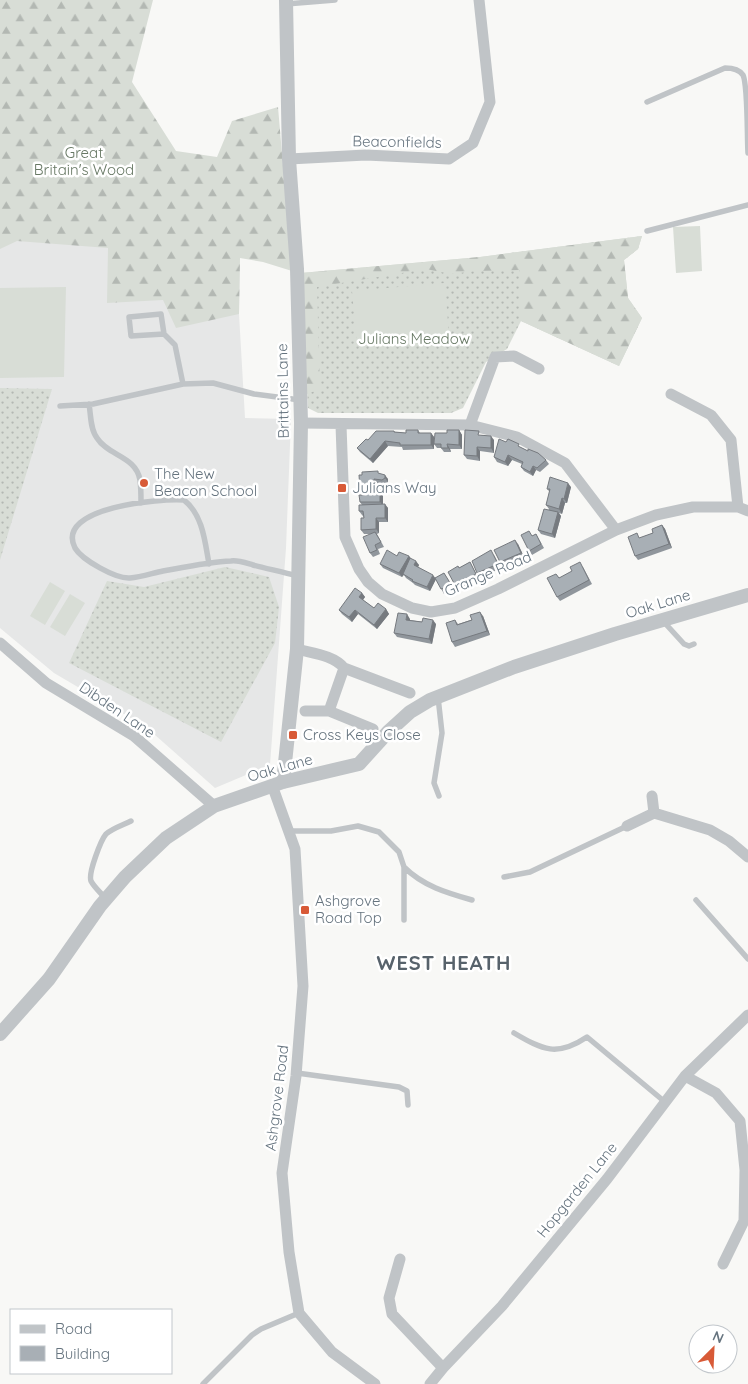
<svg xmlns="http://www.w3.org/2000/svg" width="748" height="1384" viewBox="0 0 748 1384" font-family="Quicksand,sans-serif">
<defs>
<pattern id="grass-dots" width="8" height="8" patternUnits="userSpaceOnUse" patternTransform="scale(1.25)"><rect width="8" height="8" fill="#d8ddd6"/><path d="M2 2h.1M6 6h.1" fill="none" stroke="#b3b8b3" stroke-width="1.8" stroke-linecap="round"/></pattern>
<pattern id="forest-firs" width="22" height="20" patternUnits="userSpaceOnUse" patternTransform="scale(1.25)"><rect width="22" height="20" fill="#d8ddd6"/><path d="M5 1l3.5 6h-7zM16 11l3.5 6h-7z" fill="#b3b8b3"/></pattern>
</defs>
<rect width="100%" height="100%" fill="#f8f8f6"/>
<path fill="#e6e7e7" d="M0,228L240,258L239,314L245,418L291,419L286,548L270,765L215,788L146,727L54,673L0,628Z"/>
<path fill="url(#grass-dots)" d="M642,236L638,249L624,260L628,298L642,318L619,366L521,321L507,349L486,362L463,408L451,413H318L308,408L301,273L480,257Z
M0,388L52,389L0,560Z
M225,567L269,577L279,607L275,643L221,742L69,663L107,581L144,587Z"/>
<path fill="url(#forest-firs)" d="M0,0H153L132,82L176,151L217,157L232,121L278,107L292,271L263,262L240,258L239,314L176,328L163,300L107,303L108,248L17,241L0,249Z
M642,236L638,249L624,260L628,298L642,318L619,366L521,321L519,270L475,271L451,274L426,269L317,287L320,389L307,394L301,273L480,257Z"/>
<path fill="#d8ddd6" d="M700,226L702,271L676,273L673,227Z
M445,283L449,338L357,346L352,291Z
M66,287L64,377L0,378V288Z
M50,582L65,591L45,625L30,616Z
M70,594L85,603L65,636L50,627Z"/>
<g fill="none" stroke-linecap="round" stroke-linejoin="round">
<path stroke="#c0c4c7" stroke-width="5.5" d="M286,4L335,0
M647,102L725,68C731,68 739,69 743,75C748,85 747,139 748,153
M647,231L748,205
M161,314L164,334L131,336L129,317Z
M164,334L175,345L183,384
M89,404C91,415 90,429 97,438C108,456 136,456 140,480C141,487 141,495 141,503
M60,406L93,404L183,384L213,383L254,394L300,400
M209,564C205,542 203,515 184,500C162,498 54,507 75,548C82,560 116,579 130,578C141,577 153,573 163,571C185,567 209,562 231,561C238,560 246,563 253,565C268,569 283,572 297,576
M663,621L684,644L689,646L694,644
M438,697L442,733L434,783L439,796
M288,831H331L358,826L379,832L399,852L404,867V920
M404,867C423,886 447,893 472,900
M504,877L530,872L627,826
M106,899C101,893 94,887 91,881C88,873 101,840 106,834C113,828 123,825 131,821
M696,900L748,959
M514,1033C543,1050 557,1057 587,1037L665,1102
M297,1073L399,1087L407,1091L408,1105
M203,1384L252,1335L261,1329L299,1313"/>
<path stroke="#c0c4c7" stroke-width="11" d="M289,159L366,155L449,159L473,143L490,102L479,0
M671,394L711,415L731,440L738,507
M301,423L470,425L517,437L565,463L616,530
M341,425L345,537L359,569L368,582L382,594L412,608L431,612L455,608L498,589L616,530L656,515L693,507H738L748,511
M470,425L495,357L514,356L539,369
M0,643L46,683L134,736L214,806
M297,649C311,653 334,655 344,668L410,693
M305,711H329L344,668
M329,711L373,729
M272,785L295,849L303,986L296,1076L282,1173L289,1252L299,1313L332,1352L375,1384
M652,796L654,813L710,830L729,841L748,857
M627,826L654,813
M685,1076L716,1093L740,1121L745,1170L744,1221L723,1264
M400,1259L389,1298L392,1314L443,1368
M430,1384L443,1368L502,1306L607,1179L685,1076L748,1015"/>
<path stroke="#c0c4c7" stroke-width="14" d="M283,782L297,649L301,423L297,269L289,159L286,0
M0,1034L49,979L100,906L125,877L166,838L214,806L283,782L359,764L388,732L410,712L430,700L514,667L615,634L748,595"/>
</g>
<path fill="#90969c" d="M418,430L420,433H431L434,437V449L403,450L402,447L388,446L373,463L360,452L357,448L368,440L394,431L395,432L406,433Z
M459,430L462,435V449H450L451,452H444L441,448H437L434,444L447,433Z
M482,435L494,440V453L480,451V461L467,459L464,455Z
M506,442L522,448L546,460L549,464L540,472L536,470L533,476L524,471L521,467L522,464L512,460L508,466L497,462L494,457Z
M379,474L388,479V482L385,484H377V489L383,493V504L388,508V522H379V533L377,534L384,547L378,549L380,554L373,557L370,553V534H364L361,530L364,518L363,516L362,515L359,511L362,505L360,502L365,495V494H363L360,490Z
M571,487L567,503H565L562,514L559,513L561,516L555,538L541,534L538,530L549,509L546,505L550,492L547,489Z
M662,525L665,529L672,548L638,560L635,556L640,538L653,533Z
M536,534L544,548L532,555L529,551L532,536Z
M518,544L524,557L503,567L500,562Z
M494,555L501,568L480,578L477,573Z
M397,556H409L411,559L419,565L418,567L435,578L444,573L455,591L448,594L447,592L444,594L436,579L430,591L415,585L413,583L406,578L404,575L402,577L383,568L380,564Z
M470,562L479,579L458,590L455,585L459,568Z
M583,567L592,584L560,601L557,597L556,574L559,578Z
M362,593L365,597L363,600L374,608L386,609L389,614L377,629L358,614L352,622L342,614L339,610Z
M483,616L490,635L455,647L452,642L455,620L458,624Z
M410,619V620L436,624L432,644L397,637L394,633Z"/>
<path fill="#767a7f" d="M459,430L462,435V449L459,445Z
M431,433L434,437V449L431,445Z
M491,436L494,440V453L491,448Z
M385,441L388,446L373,463L370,459Z
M447,444L450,449L451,452L448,448Z
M477,447L480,451V461L477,456Z
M508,455L512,460L508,466L505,462Z
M533,466L536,470L533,476L530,472Z
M385,475L388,479V482L385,478Z
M374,479L377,484V493L374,489Z
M568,483L571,487L567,503L564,499Z
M380,489L383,493V506L380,502Z
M562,498L565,503L562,514L559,509Z
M385,504L388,508V522L385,518Z
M558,512L561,516L555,538L552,534Z
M376,518L379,522V533L376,529Z
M662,525L665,529L672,548L669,544Z
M515,540L518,544L524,557L521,553Z
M409,556L412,560L402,577L399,573Z
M416,561L419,565L417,569L414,565Z
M433,575L436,579L430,591L427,587Z
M362,593L365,597L362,601L359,597Z
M386,609L389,614L377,629L374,625Z
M355,610L358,614L352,622L349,617Z
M480,612L483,616L490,635L487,631Z
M407,614L410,619V624L406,620Z
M433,620L436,624L432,644L429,639Z"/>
<path fill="#a8afb5" stroke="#767a7f" d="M406,430H418V433H431V445H400V443L385,441L370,459L357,448L366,439L368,440L376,431H394V432L406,433Z
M447,430H459V445L447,444L448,448H441V444H434L435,433H447Z
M465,430L479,431L478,435L491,436V448L477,447V456L464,455Z
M499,439L506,442L508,439L519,444L518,446L528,451V449L538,453L546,460L537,468L533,466L530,472L521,467L523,462L508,455L505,462L494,457Z
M378,471V473L385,475V478L382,480L374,479V489H380V502H360L359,495H365V489L360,490L359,475H362V472Z
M550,477L568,483L564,499L562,498L559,509L546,505L550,489H547Z
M385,504V518H376V529L361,530V518H364L363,511H359V505Z
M544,509L558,512L552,534L538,530Z
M662,525L669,544L635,556L628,537L637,533L639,538L653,533L652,529Z
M529,531L532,536L536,534L541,544L529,551L521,535Z
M375,532L381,542L375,545L377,550L370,553L363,537Z
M515,540L521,553L500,562L494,550Z
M387,550L397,556L399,552L409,556L399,573L380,564Z
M491,550L498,564L477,573L472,561Z
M410,558L416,561L414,565L433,575L427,587L412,581L413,580L403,574Z
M470,562L476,574L455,585L448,572L458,566L459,568Z
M580,562L589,580L557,597L547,578L556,574L559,578L572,571L570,567Z
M444,573L452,586L445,590L444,588L441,589L435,578Z
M355,588L362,593L359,597L374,608L378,603L386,609L374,625L355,610L349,617L339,610Z
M480,612L487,631L452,642L446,623L455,620L457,625L472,620L470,615Z
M398,613L407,614L406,620L422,622L423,618L433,620L429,639L394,633Z"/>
<g fill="#d85a37" stroke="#fff" stroke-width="2">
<circle cx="144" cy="483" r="5"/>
<rect x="337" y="483" width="10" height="10" rx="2.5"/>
<rect x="288" y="730" width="10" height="10" rx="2.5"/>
<rect x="300" y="905" width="10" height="10" rx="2.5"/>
</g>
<g text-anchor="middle" stroke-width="5" stroke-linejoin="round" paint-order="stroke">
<g font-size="15" fill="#66747f" stroke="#fff">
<text transform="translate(397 142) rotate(1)" y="5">Beaconfields</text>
<text transform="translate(283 391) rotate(-91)" y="5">Brittains Lane</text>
<text transform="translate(488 574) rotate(-23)" y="5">Grange Road</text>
<text transform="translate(658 604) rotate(-17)" y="5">Oak Lane</text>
<text transform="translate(117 710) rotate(34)" y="5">Dibden Lane</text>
<text transform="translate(280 768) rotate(-16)" y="5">Oak Lane</text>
<text transform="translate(277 1098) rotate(-83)" y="5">Ashgrove Road</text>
<text transform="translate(577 1190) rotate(-51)" y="5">Hopgarden Lane</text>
</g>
<g font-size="15" fill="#677864" stroke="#fff">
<text x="84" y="158">Great<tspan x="84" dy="17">Britain's Wood</tspan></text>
<text x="414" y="344">Julians Meadow</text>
</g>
<g font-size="15" fill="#66747f" stroke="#fff" text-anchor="start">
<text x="154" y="479">The New<tspan x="154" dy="17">Beacon School</tspan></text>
<text x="352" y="493">Julians Way</text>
<text x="303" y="740">Cross Keys Close</text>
<text x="315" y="906">Ashgrove<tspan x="315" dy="17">Road Top</tspan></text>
</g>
<g font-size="20" font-weight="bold" letter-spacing="1" fill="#57626b" stroke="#fff">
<text x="444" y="970">WEST HEATH</text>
</g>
</g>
<rect x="10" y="1309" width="162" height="65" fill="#ffffff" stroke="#c2c7cc"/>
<rect x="20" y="1325" width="25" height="8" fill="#c0c4c7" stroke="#c2c7cc"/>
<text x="55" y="1334" font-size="15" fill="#66747f">Road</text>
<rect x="20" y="1346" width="25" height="15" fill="#a8afb5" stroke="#c2c7cc"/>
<text x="55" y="1359" font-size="15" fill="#66747f">Building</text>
<g transform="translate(713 1349) rotate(24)"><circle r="24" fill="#ffffff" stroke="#c2c7cc"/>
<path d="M0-4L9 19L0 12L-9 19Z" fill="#d85a37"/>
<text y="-8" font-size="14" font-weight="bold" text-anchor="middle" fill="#66747f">N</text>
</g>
</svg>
